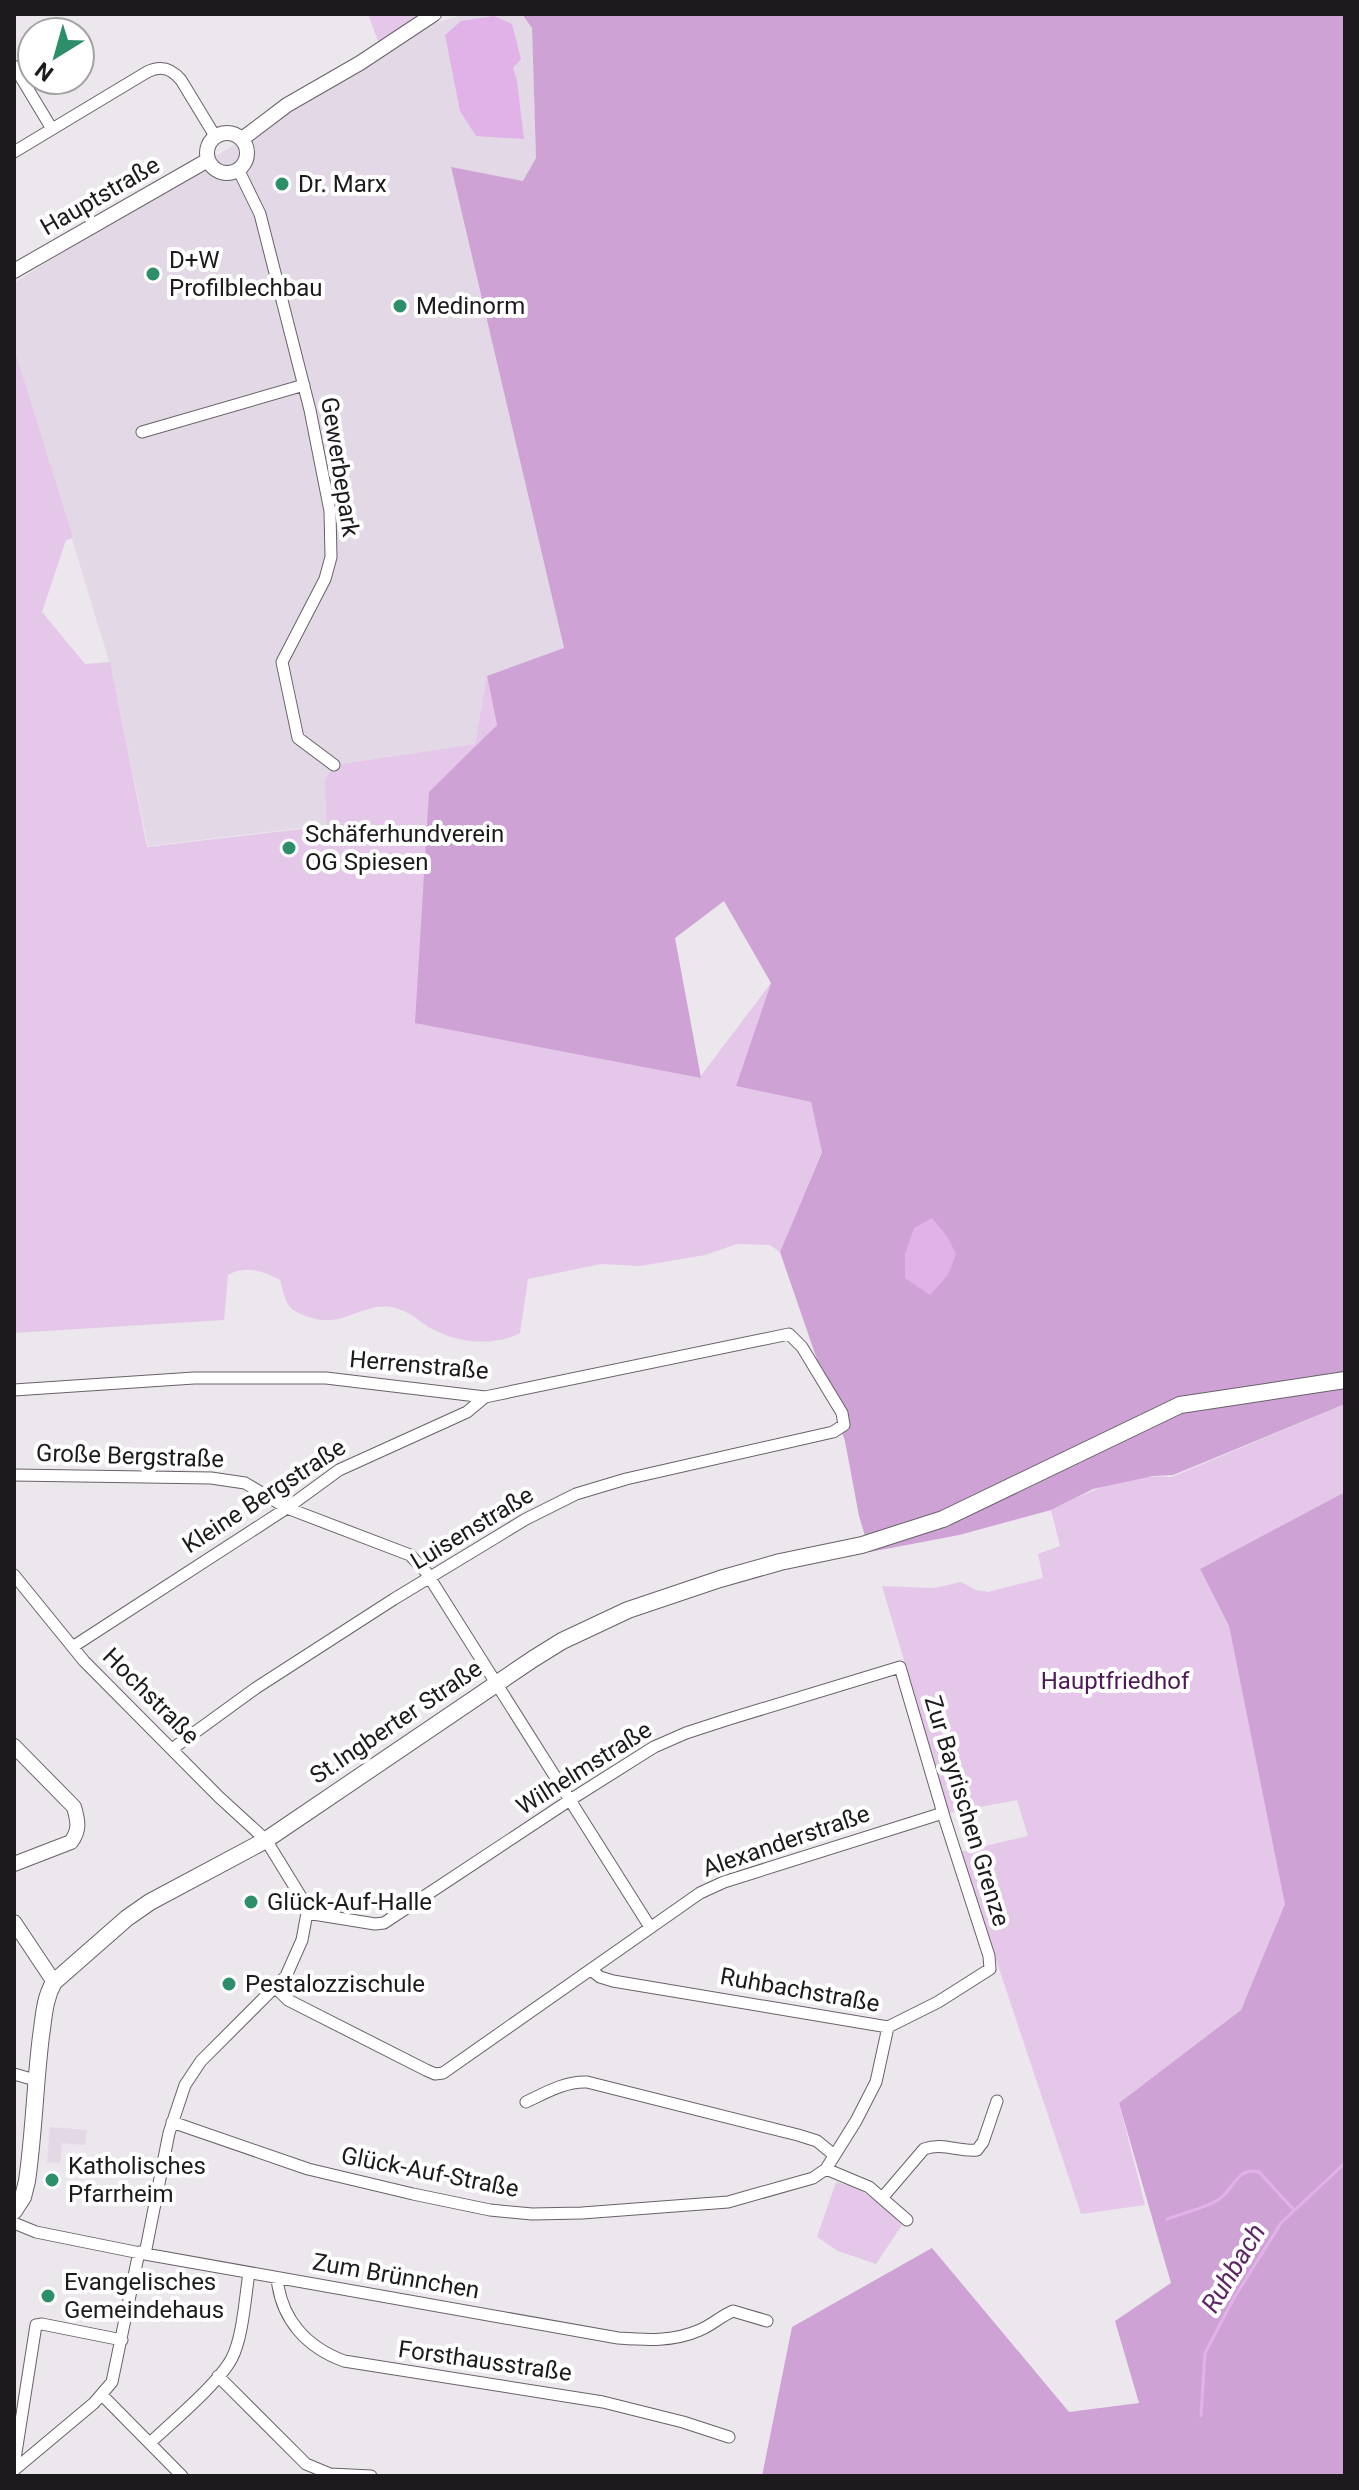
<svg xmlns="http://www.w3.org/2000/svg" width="1359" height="2490" viewBox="0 0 1359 2490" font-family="Roboto,sans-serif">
<rect width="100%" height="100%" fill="#ece6ed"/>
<path fill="#e3d8e5" d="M466,14H522L532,27L536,158L524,181L451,168L564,649L487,676L475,744L334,765L327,825L148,846L110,664L14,349V283L422,27Z
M50,2127L87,2130L85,2145L62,2143L60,2163L47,2162Z"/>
<path fill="#e4c7e9" d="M368,14H416L417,21L379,44Z
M14,348L73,538L66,540L42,612L85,664L110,662L147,847L327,826L325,780L334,765L475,744L487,676L497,725L429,793L700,1077L771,983L736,1086L811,1102L822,1151L780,1252L770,1245L737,1244L705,1255L640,1266L601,1264L528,1279L520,1333C493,1347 458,1343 432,1329C420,1322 409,1311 395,1308C365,1300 345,1328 312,1318C286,1310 287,1305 280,1280C264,1271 245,1265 228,1275L224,1320L14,1333Z
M1345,1404V1492L1200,1569L1229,1626L1286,1904L1241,2010L1119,2103L1145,2205L1081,2214L960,1852L1028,1836L1017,1800L949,1813L882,1586L934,1588L961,1582L976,1590L988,1592L1043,1578L1038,1554L1060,1546L1051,1510C1088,1491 1130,1473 1172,1477Z
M836,2182C868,2190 879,2203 902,2225L876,2264L838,2251L817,2237Z"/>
<path fill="#cfa2d6" d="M522,14H1345V1404L1173,1475L1153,1476L1093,1489L1051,1510L959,1535L870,1552L859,1516L845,1441L780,1252L822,1152L811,1102L736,1086L771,983L724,901L675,938L701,1078L415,1023L429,792L497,725L487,676L564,648L451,167L523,181L536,158L532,28Z
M1345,1492V2476H762L792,2327L932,2248L1069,2412L1139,2403L1115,2321L1171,2283L1119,2103L1241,2010L1285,1904L1229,1626L1200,1569Z"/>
<path fill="#e0b2e7" d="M494,16L512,24L521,59L513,68L517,81L524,139L476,136L460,111L445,35L461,21Z
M932,1218L947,1236L956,1254L948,1275L930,1295L905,1278V1254L914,1228Z"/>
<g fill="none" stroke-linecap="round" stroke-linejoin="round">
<path stroke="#e0b2e7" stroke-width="3" d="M1167,2219C1182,2213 1212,2207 1223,2196C1234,2186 1240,2166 1259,2172L1294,2210
M1201,2416L1205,2353L1234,2298L1281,2223L1345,2163"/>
<defs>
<path id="minor" d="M14,66L52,129
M14,152L147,72C161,65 171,68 181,80L215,136
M238,169L260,214L310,410L330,511L331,557L325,579L282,662L298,738L334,765
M142,432L304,385
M14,1390L194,1378H326L485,1397L789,1334L802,1347L842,1413L844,1425L833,1432L626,1479L576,1494L526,1519L394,1599L256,1688L172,1749
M14,1475L211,1478L245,1483L287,1508L410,1555L426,1572L650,1927
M14,1575L84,1661L219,1797L266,1840L301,1897L307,1913L302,1940L286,1976L201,2061L185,2085L169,2133L145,2254
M74,1646L287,1508L339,1470L467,1412L485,1397
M307,1913L375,1924L384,1923L570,1800L654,1747L686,1733L729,1719L900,1667L945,1820L989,1956L990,1969L938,2002L888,2027L613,1981L600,1977L591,1970
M275,1987L288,2000L426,2070L435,2074L443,2073L700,1893L724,1882L943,1813
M14,2074L35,2080
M526,2102C545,2093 565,2081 587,2082L798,2135L817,2141L834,2155
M172,2122L308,2169L413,2194L490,2210L532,2214L582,2213L728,2202L813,2178L826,2169L856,2121L876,2082L888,2027
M826,2169L869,2187L907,2220
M883,2197L924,2149C943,2142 958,2152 977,2150L983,2142L997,2101
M14,2223L36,2232L145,2254L618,2338C646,2340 673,2342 700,2330C712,2325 721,2316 733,2311L767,2321
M277,2278C281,2319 306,2347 344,2361L603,2402L683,2422L729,2437
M218,2376L306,2464L330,2474L371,2476
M102,2395L182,2476
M150,2443C172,2422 219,2383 232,2358C243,2336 245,2298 249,2273
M16,2468L15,2459L36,2325L42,2324L122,2340
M14,2470L94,2403L112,2382L139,2252"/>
<path id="tertiary" d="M207 153a20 20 0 1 1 40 0a20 20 0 1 1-40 0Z
M242,139L287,105L360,63L434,14
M14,271L208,160
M14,1746L74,1807C78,1821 80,1830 71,1842L14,1864
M14,1922L54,1982"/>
<path id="secondary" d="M14,2211L23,2197L27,2181C34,2133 35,2084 41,2036C44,2017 44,1999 54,1982L127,1918L150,1902L266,1840L533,1659L562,1641L628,1610L720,1579L780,1562L862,1545L943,1519L1180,1405L1345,1380"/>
</defs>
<use href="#minor" stroke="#686268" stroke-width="13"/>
<use href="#tertiary" stroke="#686268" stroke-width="16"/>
<use href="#secondary" stroke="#686268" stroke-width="18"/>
<use href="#minor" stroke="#fff" stroke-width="11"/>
<use href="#tertiary" stroke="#fff" stroke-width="14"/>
<use href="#secondary" stroke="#fff" stroke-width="16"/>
</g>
<g fill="#2d8f6a" stroke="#fff" stroke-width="3">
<circle cx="282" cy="184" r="8"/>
<circle cx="153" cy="274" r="8"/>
<circle cx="400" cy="306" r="8"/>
<circle cx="289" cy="848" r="8"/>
<circle cx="251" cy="1902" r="8"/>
<circle cx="229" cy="1984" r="8"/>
<circle cx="52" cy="2180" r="8"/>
<circle cx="48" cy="2296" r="8"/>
</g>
<g text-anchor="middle" stroke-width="8" stroke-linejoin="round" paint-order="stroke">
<g font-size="24" fill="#1c1a1c" stroke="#fff" text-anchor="start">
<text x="298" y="192">Dr. Marx</text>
<text x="169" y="268">D+W<tspan x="169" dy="28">Profilblechbau</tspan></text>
<text x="416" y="314">Medinorm</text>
<text x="305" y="842">Schäferhundverein<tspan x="305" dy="28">OG Spiesen</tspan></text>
<text x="267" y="1910">Glück-Auf-Halle</text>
<text x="245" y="1992">Pestalozzischule</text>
<text x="68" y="2174">Katholisches<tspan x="68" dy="28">Pfarrheim</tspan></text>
<text x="64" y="2290">Evangelisches<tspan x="64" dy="28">Gemeindehaus</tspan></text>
</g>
<g font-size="24" fill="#1c1a1c" stroke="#fff">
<text transform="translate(100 196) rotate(-30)" y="8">Hauptstraße</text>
<text transform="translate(340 467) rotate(81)" y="8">Gewerbepark</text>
<text transform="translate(419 1365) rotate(5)" y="8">Herrenstraße</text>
<text transform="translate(130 1456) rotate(2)" y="8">Große Bergstraße</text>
<text transform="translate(264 1496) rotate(-33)" y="8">Kleine Bergstraße</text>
<text transform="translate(472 1528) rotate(-31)" y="8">Luisenstraße</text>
<text transform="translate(151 1696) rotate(45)" y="8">Hochstraße</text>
<text transform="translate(396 1722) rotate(-34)" y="8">St.Ingberter Straße</text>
<text transform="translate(584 1768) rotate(-32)" y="8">Wilhelmstraße</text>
<text transform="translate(967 1811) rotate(73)" y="8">Zur Bayrischen Grenze</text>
<text transform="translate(786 1841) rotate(-19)" y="8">Alexanderstraße</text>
<text transform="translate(800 1990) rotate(10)" y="8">Ruhbachstraße</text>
<text transform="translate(430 2172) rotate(11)" y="8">Glück-Auf-Straße</text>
<text transform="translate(396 2276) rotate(10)" y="8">Zum Brünnchen</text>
<text transform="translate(485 2361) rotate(8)" y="8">Forsthausstraße</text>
</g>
<g font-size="24" fill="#4f1957" stroke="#fff">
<text x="1115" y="1689">Hauptfriedhof</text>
</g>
<g font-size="26" font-style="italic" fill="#5d2766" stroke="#fff">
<text transform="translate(1233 2268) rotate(-59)" y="9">Ruhbach</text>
</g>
</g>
<rect width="1359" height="2490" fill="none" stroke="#1c1a1c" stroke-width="32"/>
<g transform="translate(56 56) rotate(217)"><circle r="38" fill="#ffffff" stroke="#a4a3a4" stroke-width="2"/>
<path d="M0-6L14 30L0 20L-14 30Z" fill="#2d8f6a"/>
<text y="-12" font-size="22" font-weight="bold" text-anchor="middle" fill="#1c1a1c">N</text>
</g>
</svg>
